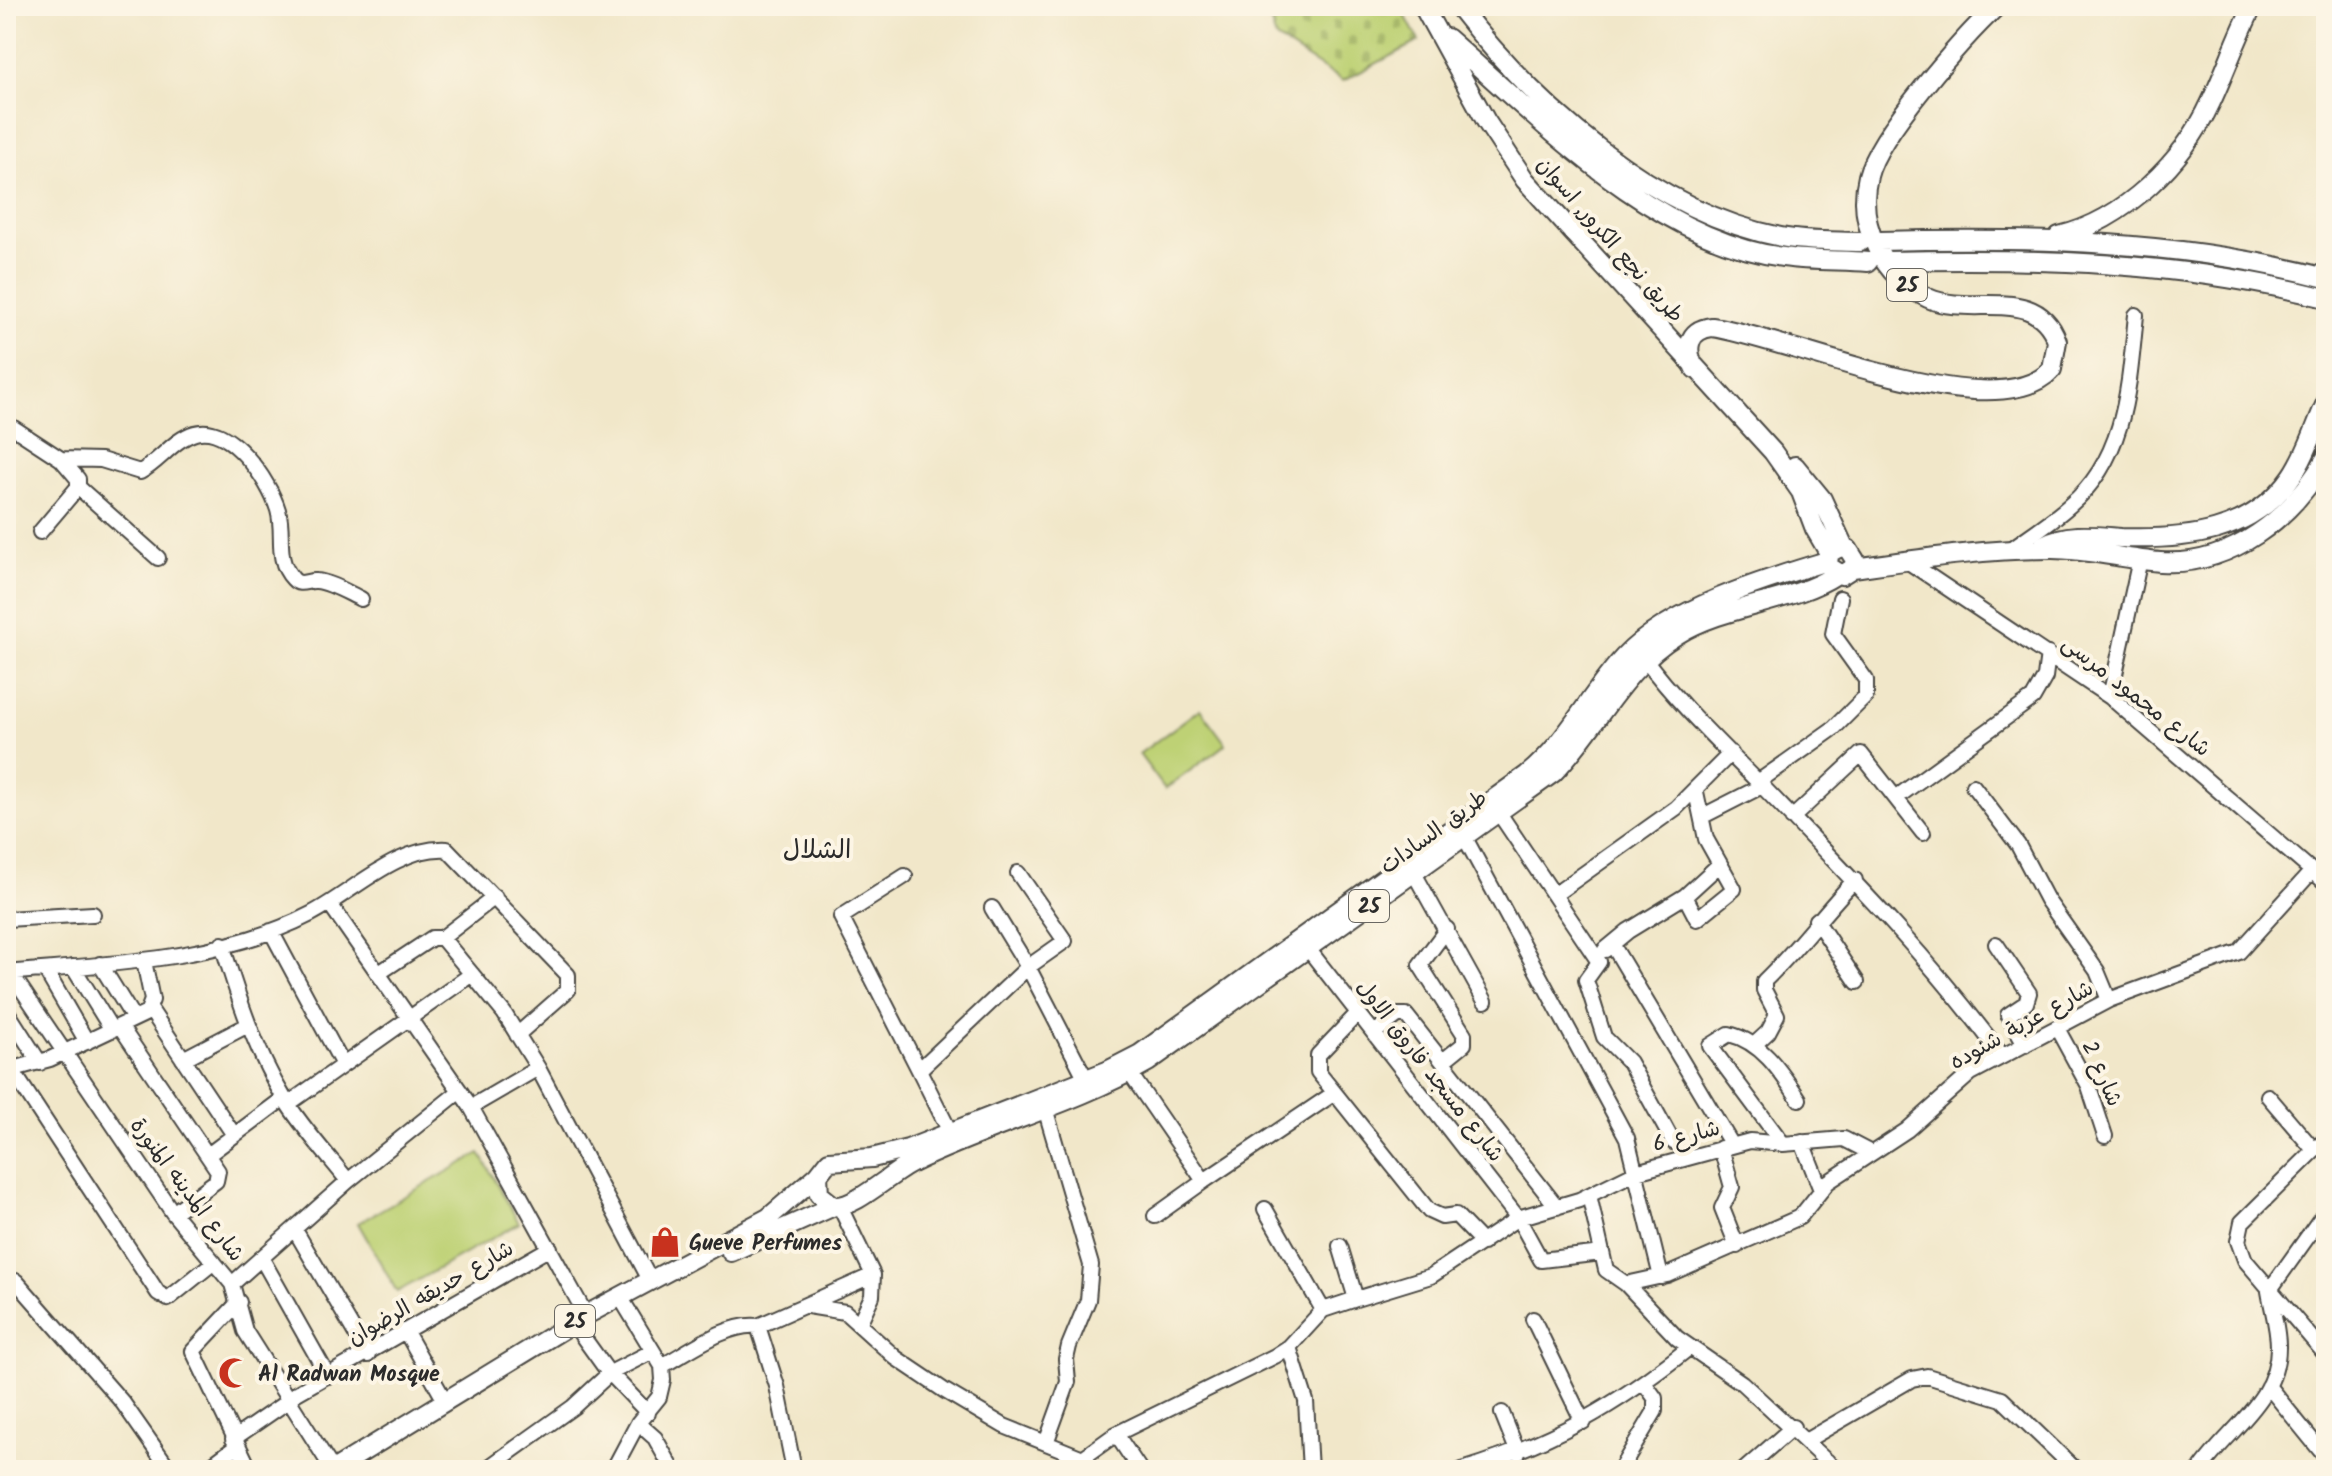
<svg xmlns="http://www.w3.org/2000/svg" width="2332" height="1476" viewBox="0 0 2332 1476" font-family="Kalam,'Playpen Sans Arabic',sans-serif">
<defs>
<pattern id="cemetery-stones" width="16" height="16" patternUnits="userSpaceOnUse" patternTransform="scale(2)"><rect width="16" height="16" fill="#bed174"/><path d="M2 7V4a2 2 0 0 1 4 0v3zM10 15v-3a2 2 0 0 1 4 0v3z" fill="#a3b465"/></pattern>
</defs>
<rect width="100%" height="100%" fill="#fcf5e5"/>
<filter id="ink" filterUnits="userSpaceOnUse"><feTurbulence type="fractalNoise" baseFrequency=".0125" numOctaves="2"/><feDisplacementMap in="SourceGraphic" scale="16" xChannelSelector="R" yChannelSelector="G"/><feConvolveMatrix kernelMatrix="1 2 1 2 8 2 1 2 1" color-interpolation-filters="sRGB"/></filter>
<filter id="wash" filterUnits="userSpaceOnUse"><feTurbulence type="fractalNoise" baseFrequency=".006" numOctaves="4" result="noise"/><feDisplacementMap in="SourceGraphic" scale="32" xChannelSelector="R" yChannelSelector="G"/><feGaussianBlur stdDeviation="1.8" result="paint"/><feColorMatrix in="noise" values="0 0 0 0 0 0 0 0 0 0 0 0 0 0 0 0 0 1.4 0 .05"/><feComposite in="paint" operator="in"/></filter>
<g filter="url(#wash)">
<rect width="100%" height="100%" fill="#f1e7c9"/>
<path fill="url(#cemetery-stones)" stroke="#747e50" stroke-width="2" d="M1265,6H1400L1419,41L1343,81L1276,38Z"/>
<path fill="#bed174" stroke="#747e50" stroke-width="2" d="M1200,709L1226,744L1165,789L1139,754Z
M480,1153L519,1223L397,1292L358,1223Z"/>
</g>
<g filter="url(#ink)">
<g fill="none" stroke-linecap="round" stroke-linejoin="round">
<defs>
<path id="minor" d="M6,423L61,459L78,479V487L40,532
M61,459L101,460L140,472C159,462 174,439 195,433C230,423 269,480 278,510C285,533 274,559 293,579C300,587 307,580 316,581C330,582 348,593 361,599
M78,487L158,558
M2010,550C2030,535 2051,522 2069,506C2127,458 2129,383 2136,315
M1907,561L2110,697L2326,883
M1644,658C1679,705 1723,746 1764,788C1847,874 1931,959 2002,1056
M2110,697L2140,559
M1758,782L1834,728L1866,696V680L1833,634L1840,598
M1973,786L2018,845L2047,900L2097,971L2109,1000
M1897,797L2033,698L2045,677L2048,654
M1499,813L1554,895L1676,808L1731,753
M1703,816L1762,786
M1792,818L1861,754L1923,833
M1464,836L1627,1138L1661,1277
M1414,873L1485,1001
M905,876L841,917L919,1070
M1554,895L1599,962L1586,980L1604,1037L1629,1062L1673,1142
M1685,896L1697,919L1734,889L1706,839L1696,792
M330,904L471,1107L586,1315
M992,908L1028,967L1086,1079
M6,919L93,914
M1816,920L1857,982
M271,931L343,1065
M442,938L495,897
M222,944C238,997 255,1050 284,1098C302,1128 327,1154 348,1181
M1612,944L1732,1145
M1996,944L2029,993L2026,1003L2008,1015L2025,1045
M1309,950L1518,1218L1541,1260L1602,1253
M1605,950L1628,931L1685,896L1720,864
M100,964L134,1019
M73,967L112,1030
M6,973C105,964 221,961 311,914C352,893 397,846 447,849L568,975V990L517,1035
M47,973L87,1042
M379,973L432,938H442L504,1013L538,1068L650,1280
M17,982L173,1213L232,1284L245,1331L333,1470
M150,1009L234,1135
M6,1010L40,1063
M1358,1013L1318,1055V1072L1429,1211L1442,1217L1456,1215L1483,1243
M120,1026L218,1171L216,1181L173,1213
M2058,1030L2089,1087L2105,1136
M1374,1033L1398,1015H1406L1557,1207
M1754,1045L1768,1032L1777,1015L1764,990V981C1797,950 1823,913 1855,880
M183,1059L248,1025
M1443,1061L1464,1044V1034L1420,965L1447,929
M12,1070L158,1293L168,1299L214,1262
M6,1071L50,1059L147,1013L152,1000L144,961
M1129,1072L1204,1181L1155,1216
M2268,1096L2314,1150
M288,1104L472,974
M471,1107L538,1068
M1045,1108L1091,1265L1088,1300L1069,1346L1066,1359L1068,1382L1046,1443
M950,1132L919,1070L1028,967L1065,941L1018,873
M2326,1139L2242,1222L2238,1241L2245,1260L2326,1355
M1802,1142L1821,1190
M1783,1144L1710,1046L1729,1034C1762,1042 1781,1072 1799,1099
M1721,1148L1732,1187L1722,1208L1737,1246
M208,1155L284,1098
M1204,1181L1333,1094
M1589,1195L1606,1270L1626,1284L1677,1338L1742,1383L1836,1470
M840,1207L873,1275L872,1296L859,1324
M1265,1209L1323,1310L1356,1299
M295,1230L368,1355
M1340,1246L1356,1299L1431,1276L1518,1218L1579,1200L1636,1172L1750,1141L1783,1144L1844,1139L1871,1153
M262,1259L328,1376
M16,1281L123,1403L170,1470
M232,1284L348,1181L460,1091
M1626,1284L1667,1275L1800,1217L1828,1182L1907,1130L1971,1073L2109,1000L2239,952L2312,871
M239,1302L193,1351L250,1470
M808,1306L845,1312L896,1358L945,1391L1004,1426L1083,1458
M1533,1319L1583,1422
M758,1326L777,1386L794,1470
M578,1330L606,1369L648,1413
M406,1332L444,1399
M1289,1347L1306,1401L1310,1470
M662,1366C688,1352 728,1322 758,1326L873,1275
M2268,1386L2325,1456
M290,1397L550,1248
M1502,1413L1518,1453
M638,1423L655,1438L673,1470
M1116,1434L1140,1470
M233,1439L291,1399
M1807,1440L1912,1379L1927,1376L2002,1399L2076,1470
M205,1470L237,1446
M485,1470L573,1407L610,1373L653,1351
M613,1470L638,1423L659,1397L663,1380L662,1366L625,1305
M1066,1470L1116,1434L1275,1356L1289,1347L1323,1310
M1462,1470C1552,1443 1616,1406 1689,1348
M1620,1470L1655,1411V1398L1645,1384
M1744,1470L1793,1427
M1814,1470L1827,1461
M2200,1470C2227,1430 2279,1400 2278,1346C2278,1328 2272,1309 2269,1291L2326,1211"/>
<path id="major" d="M1423,6L1486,121L1525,180L1773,452L1801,492L1815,529L1829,553
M1458,6C1535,106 1653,212 1781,237C1806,242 1834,241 1860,242
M1447,38C1539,119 1655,241 1783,257C1811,261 1840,260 1868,262
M2059,236C2124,221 2184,161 2211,102C2226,70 2237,37 2253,6
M1879,241C2030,237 2180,240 2326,278
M1888,261C2036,257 2182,262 2326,298
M1695,369C1685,350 1687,330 1712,327C1786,337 1997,432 2052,369L2057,341C2036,283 1972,318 1928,298C1883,277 1856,225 1868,176C1878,134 1964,37 1997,6
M1795,466L1822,499L1844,547
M2043,545C2068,532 2094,536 2121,538C2186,540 2252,534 2292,476C2307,455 2315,426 2326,403
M1827,561C1763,580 1669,609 1624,657C1588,696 1570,739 1527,775L1140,1054L1107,1071L908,1149L872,1158L829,1161L818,1175L819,1194L834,1206C854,1209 891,1173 912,1163C989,1125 1073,1105 1148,1062L1553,773C1597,728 1622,668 1678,634C1727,604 1791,604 1837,574
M1853,568L1855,560L1848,549L1840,547L1829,553L1828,566L1842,575L1853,568C1919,559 1985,549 2052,549C2088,549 2124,559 2160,562C2231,567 2293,517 2326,458
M731,1252L834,1206
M333,1470L586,1315L768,1218L818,1175"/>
</defs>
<use href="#minor" stroke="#494743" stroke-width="18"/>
<use href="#major" stroke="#494743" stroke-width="22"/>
<use href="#minor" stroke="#fff" stroke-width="14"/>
<use href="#major" stroke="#fff" stroke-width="18"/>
</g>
</g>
<defs>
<symbol id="shop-bare" viewBox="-9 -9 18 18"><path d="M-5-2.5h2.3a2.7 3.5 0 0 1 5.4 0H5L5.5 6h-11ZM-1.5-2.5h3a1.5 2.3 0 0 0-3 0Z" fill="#c8321e" stroke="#fcf5e5" stroke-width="2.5" paint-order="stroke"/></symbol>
<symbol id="mosque-bare" viewBox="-9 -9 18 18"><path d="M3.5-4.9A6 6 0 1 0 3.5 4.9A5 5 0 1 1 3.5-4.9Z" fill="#c8321e" stroke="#fcf5e5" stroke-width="2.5" paint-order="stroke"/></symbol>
</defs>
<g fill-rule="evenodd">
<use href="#shop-bare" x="643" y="1220" width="44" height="44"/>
<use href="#mosque-bare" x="212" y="1351" width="44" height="44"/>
</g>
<g text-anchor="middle" stroke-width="8" stroke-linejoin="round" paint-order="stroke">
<g fill="#fcf5e5" stroke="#6a6863" stroke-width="2">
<rect x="1887" y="269" width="40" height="32" rx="6"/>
<rect x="1349" y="890" width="40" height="32" rx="6"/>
<rect x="555" y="1305" width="40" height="32" rx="6"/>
</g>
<g font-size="20" font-weight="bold" fill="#2b2b2b">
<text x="1907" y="292">25</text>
<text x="1369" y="913">25</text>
<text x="575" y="1328">25</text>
</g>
<g font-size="22" fill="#2b2b2b" stroke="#fcf5e5">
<text transform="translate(1611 239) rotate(49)" y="8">طريق نجع الكرور, اسوان</text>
<text transform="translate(2137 695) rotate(38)" y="8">شارع محمود مرسى</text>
<text transform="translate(1433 831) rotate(-36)" y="8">طريق السادات</text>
<text transform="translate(2021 1024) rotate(-29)" y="8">شارع عزبة شنوده</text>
<text transform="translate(1431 1070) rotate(52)" y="8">شارع مسجد فاروق الاول</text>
<text transform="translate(2103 1073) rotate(66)" y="8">شارع 2</text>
<text transform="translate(1686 1135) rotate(-15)" y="8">شارع 6</text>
<text transform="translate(188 1189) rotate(53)" y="8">شارع المدينه المنورة</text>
<text transform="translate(430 1292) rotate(-30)" y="8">شارع حديقه الرضوان</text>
</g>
<g font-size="22" font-weight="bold" fill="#2b2b2b" stroke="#fcf5e5" text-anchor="start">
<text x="689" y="1250">Gueve Perfumes</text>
<text x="258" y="1381">Al Radwan Mosque</text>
</g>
<g font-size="26" fill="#2b2b2b" stroke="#fcf5e5">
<text x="817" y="858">الشلال</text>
</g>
</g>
<rect width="2332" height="1476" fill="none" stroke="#fcf5e5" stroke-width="32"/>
</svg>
